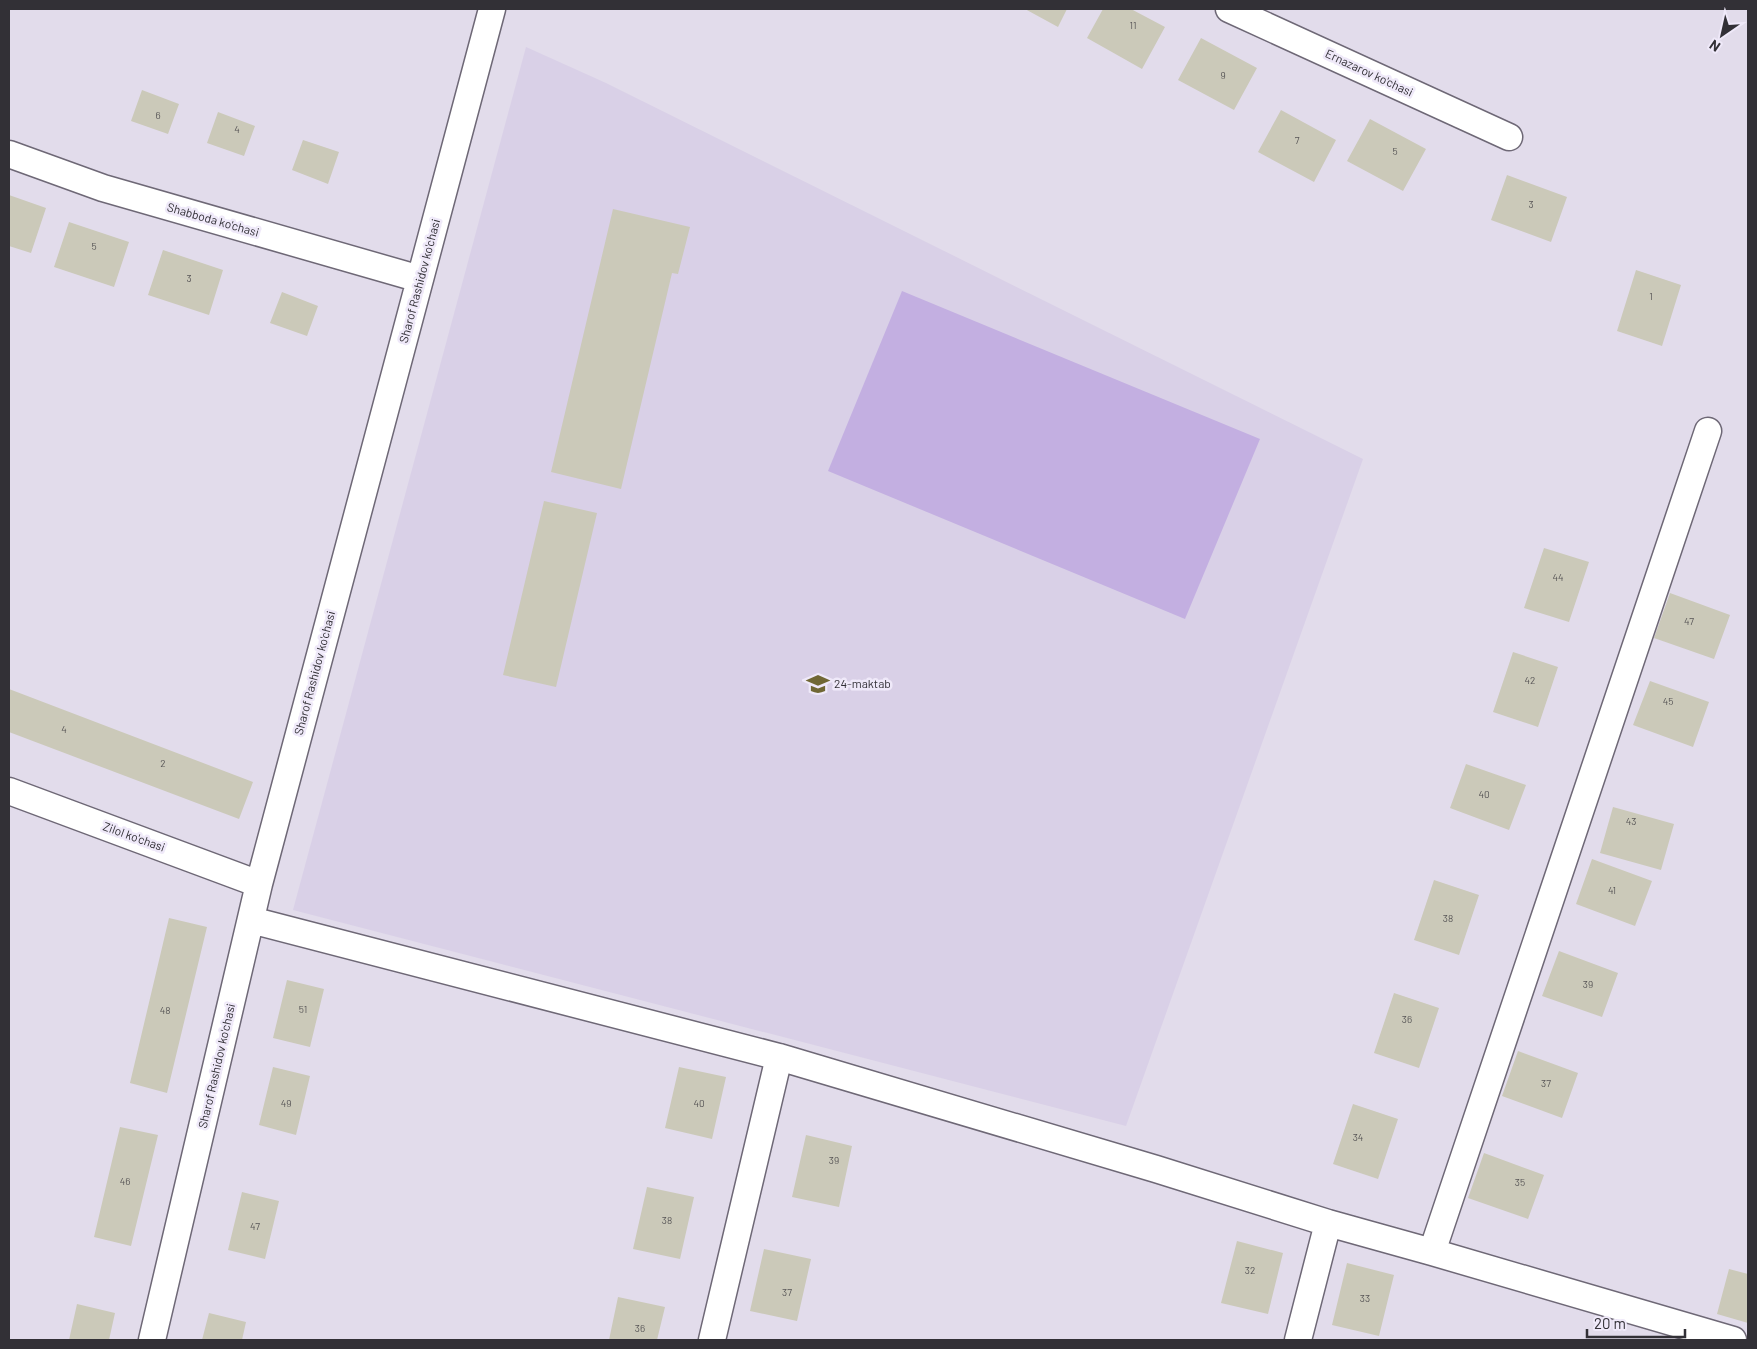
<svg xmlns="http://www.w3.org/2000/svg" width="1757" height="1349" viewBox="0 0 1757 1349" font-family="Barlow,sans-serif">
<rect width="100%" height="100%" fill="#e2dceb"/>
<path fill="#d9d0e7" d="M526,47L606,83L1363,459L1126,1126L293,910Z"/>
<path fill="#c3afe1" d="M902,291L1260,439L1185,619L828,471Z"/>
<path fill="#cbc9b9" d="M1025,9H1067L1058,27Z
M1103,9H1131L1165,27L1142,69L1087,38Z
M1201,38L1257,68L1234,110L1178,80Z
M142,90L179,104L168,134L131,121Z
M1281,110L1336,140L1314,182L1258,152Z
M218,112L255,126L244,156L207,143Z
M1370,119L1426,149L1403,191L1347,161Z
M303,140L339,152L328,184L292,170Z
M1507,175L1567,197L1551,242L1491,220Z
M9,195L46,208L31,253L9,246Z
M613,209L690,227L678,274L672,273L621,489L551,472Z
M69,222L129,242L114,287L54,267Z
M163,250L223,270L209,315L148,295Z
M1636,270L1681,285L1662,346L1617,331Z
M282,292L318,306L307,336L270,323Z
M544,501L597,513L556,687L503,675Z
M1544,548L1589,562L1569,622L1524,608Z
M1670,593L1730,615L1714,659L1654,638Z
M1513,652L1558,667L1538,727L1493,712Z
M1650,681L1709,702L1693,747L1633,725Z
M9,689L253,782L239,819L9,732Z
M1466,764L1526,785L1509,830L1450,808Z
M1613,807L1674,824L1661,870L1600,853Z
M1592,859L1652,881L1635,926L1576,904Z
M1434,880L1479,895L1459,955L1414,940Z
M169,918L207,927L167,1093L130,1083Z
M1559,951L1618,973L1602,1017L1542,996Z
M287,980L324,989L310,1047L273,1038Z
M1394,993L1439,1008L1419,1068L1374,1053Z
M1518,1051L1578,1073L1562,1118L1502,1096Z
M273,1067L310,1076L296,1135L259,1125Z
M679,1067L726,1077L712,1139L665,1128Z
M1353,1104L1398,1119L1378,1179L1333,1164Z
M120,1127L158,1135L131,1246L94,1237Z
M806,1135L852,1146L839,1207L792,1197Z
M1484,1153L1544,1175L1528,1219L1468,1198Z
M647,1187L694,1197L680,1259L633,1249Z
M242,1192L279,1201L265,1259L228,1250Z
M1237,1241L1283,1253L1268,1314L1221,1303Z
M764,1249L811,1259L797,1321L750,1311Z
M1347,1263L1394,1275L1379,1336L1332,1325Z
M1729,1269L1748,1274V1323L1717,1314Z
M618,1297L665,1307L657,1340H609Z
M77,1304L115,1313L109,1340H69Z
M209,1313L246,1322L242,1340H202Z"/>
<g fill="none" stroke-linecap="round" stroke-linejoin="round">
<defs>
<path id="minor" d="M1229,9L1509,137
M9,154L103,188L420,279
M9,791L259,884
M251,920L779,1057L1156,1169L1328,1223L1432,1252L1733,1340
M1432,1252L1708,431
M152,1340L259,884L492,9
M712,1340L779,1057
M1298,1340L1328,1223"/>
</defs>
<use href="#minor" stroke="#6e6876" stroke-width="29"/>
<use href="#minor" stroke="#fff" stroke-width="26"/>
</g>
<defs>
<symbol id="school-bare" viewBox="-9 -9 18 18"><path d="M0-5L7-2L0 1L-7-2ZM-4 1L0 2.5L4 1V4Q0 6-4 4Z" fill="#706734" stroke="#efe9f9" stroke-width="2.5" paint-order="stroke"/></symbol>
</defs>
<g fill-rule="evenodd">
<use href="#school-bare" x="802" y="668" width="32" height="32"/>
</g>
<g text-anchor="middle" stroke-width="5" stroke-linejoin="round" paint-order="stroke">
<g font-size="10" fill="#585657">
<text x="1133" y="29">11</text>
<text x="1223" y="79">9</text>
<text x="158" y="119">6</text>
<text x="237" y="133">4</text>
<text x="1297" y="144">7</text>
<text x="1395" y="155">5</text>
<text x="1531" y="208">3</text>
<text x="94" y="250">5</text>
<text x="189" y="282">3</text>
<text x="1651" y="300">1</text>
<text x="1558" y="581">44</text>
<text x="1689" y="625">47</text>
<text x="1530" y="684">42</text>
<text x="1668" y="705">45</text>
<text x="64" y="733">4</text>
<text x="163" y="767">2</text>
<text x="1484" y="798">40</text>
<text x="1631" y="825">43</text>
<text x="1612" y="894">41</text>
<text x="1448" y="922">38</text>
<text x="1588" y="988">39</text>
<text x="303" y="1013">51</text>
<text x="165" y="1014">48</text>
<text x="1407" y="1023">36</text>
<text x="1546" y="1087">37</text>
<text x="286" y="1107">49</text>
<text x="699" y="1107">40</text>
<text x="1358" y="1141">34</text>
<text x="834" y="1164">39</text>
<text x="125" y="1185">46</text>
<text x="1520" y="1186">35</text>
<text x="667" y="1224">38</text>
<text x="255" y="1230">47</text>
<text x="1250" y="1274">32</text>
<text x="787" y="1296">37</text>
<text x="1365" y="1302">33</text>
<text x="640" y="1332">36</text>
</g>
<g font-size="12" fill="#323036" stroke="#efe9f9">
<text transform="translate(1369 73) rotate(25)" y="4">Ernazarov ko'chasi</text>
<text transform="translate(213 220) rotate(16)" y="4">Shabboda ko'chasi</text>
<text transform="translate(420 281) rotate(-75)" y="4">Sharof Rashidov ko'chasi</text>
<text transform="translate(315 673) rotate(-75)" y="4">Sharof Rashidov ko'chasi</text>
<text transform="translate(134 837) rotate(20)" y="4">Zilol ko'chasi</text>
<text transform="translate(217 1066) rotate(-77)" y="4">Sharof Rashidov ko'chasi</text>
</g>
<g font-size="12" fill="#323036" stroke="#efe9f9" text-anchor="start">
<text x="834" y="688">24-maktab</text>
</g>
</g>
<rect width="1757" height="1349" fill="none" stroke="#323036" stroke-width="20"/>
<g transform="translate(1722 35) rotate(214)" stroke="#efe9f9" stroke-width="4" paint-order="stroke">
<path d="M0-4L9 19L0 12L-9 19Z" fill="#323036"/>
<text y="-8" font-size="14" font-weight="bold" text-anchor="middle" fill="#323036">N</text>
</g>
<path d="M1587 1329v8h98v-8" fill="none" stroke="#323036" stroke-width="2.5"/>
<text x="1594" y="1329" font-size="15" fill="#323036" stroke="#efe9f9" stroke-width="4" paint-order="stroke">20 m</text>
</svg>
